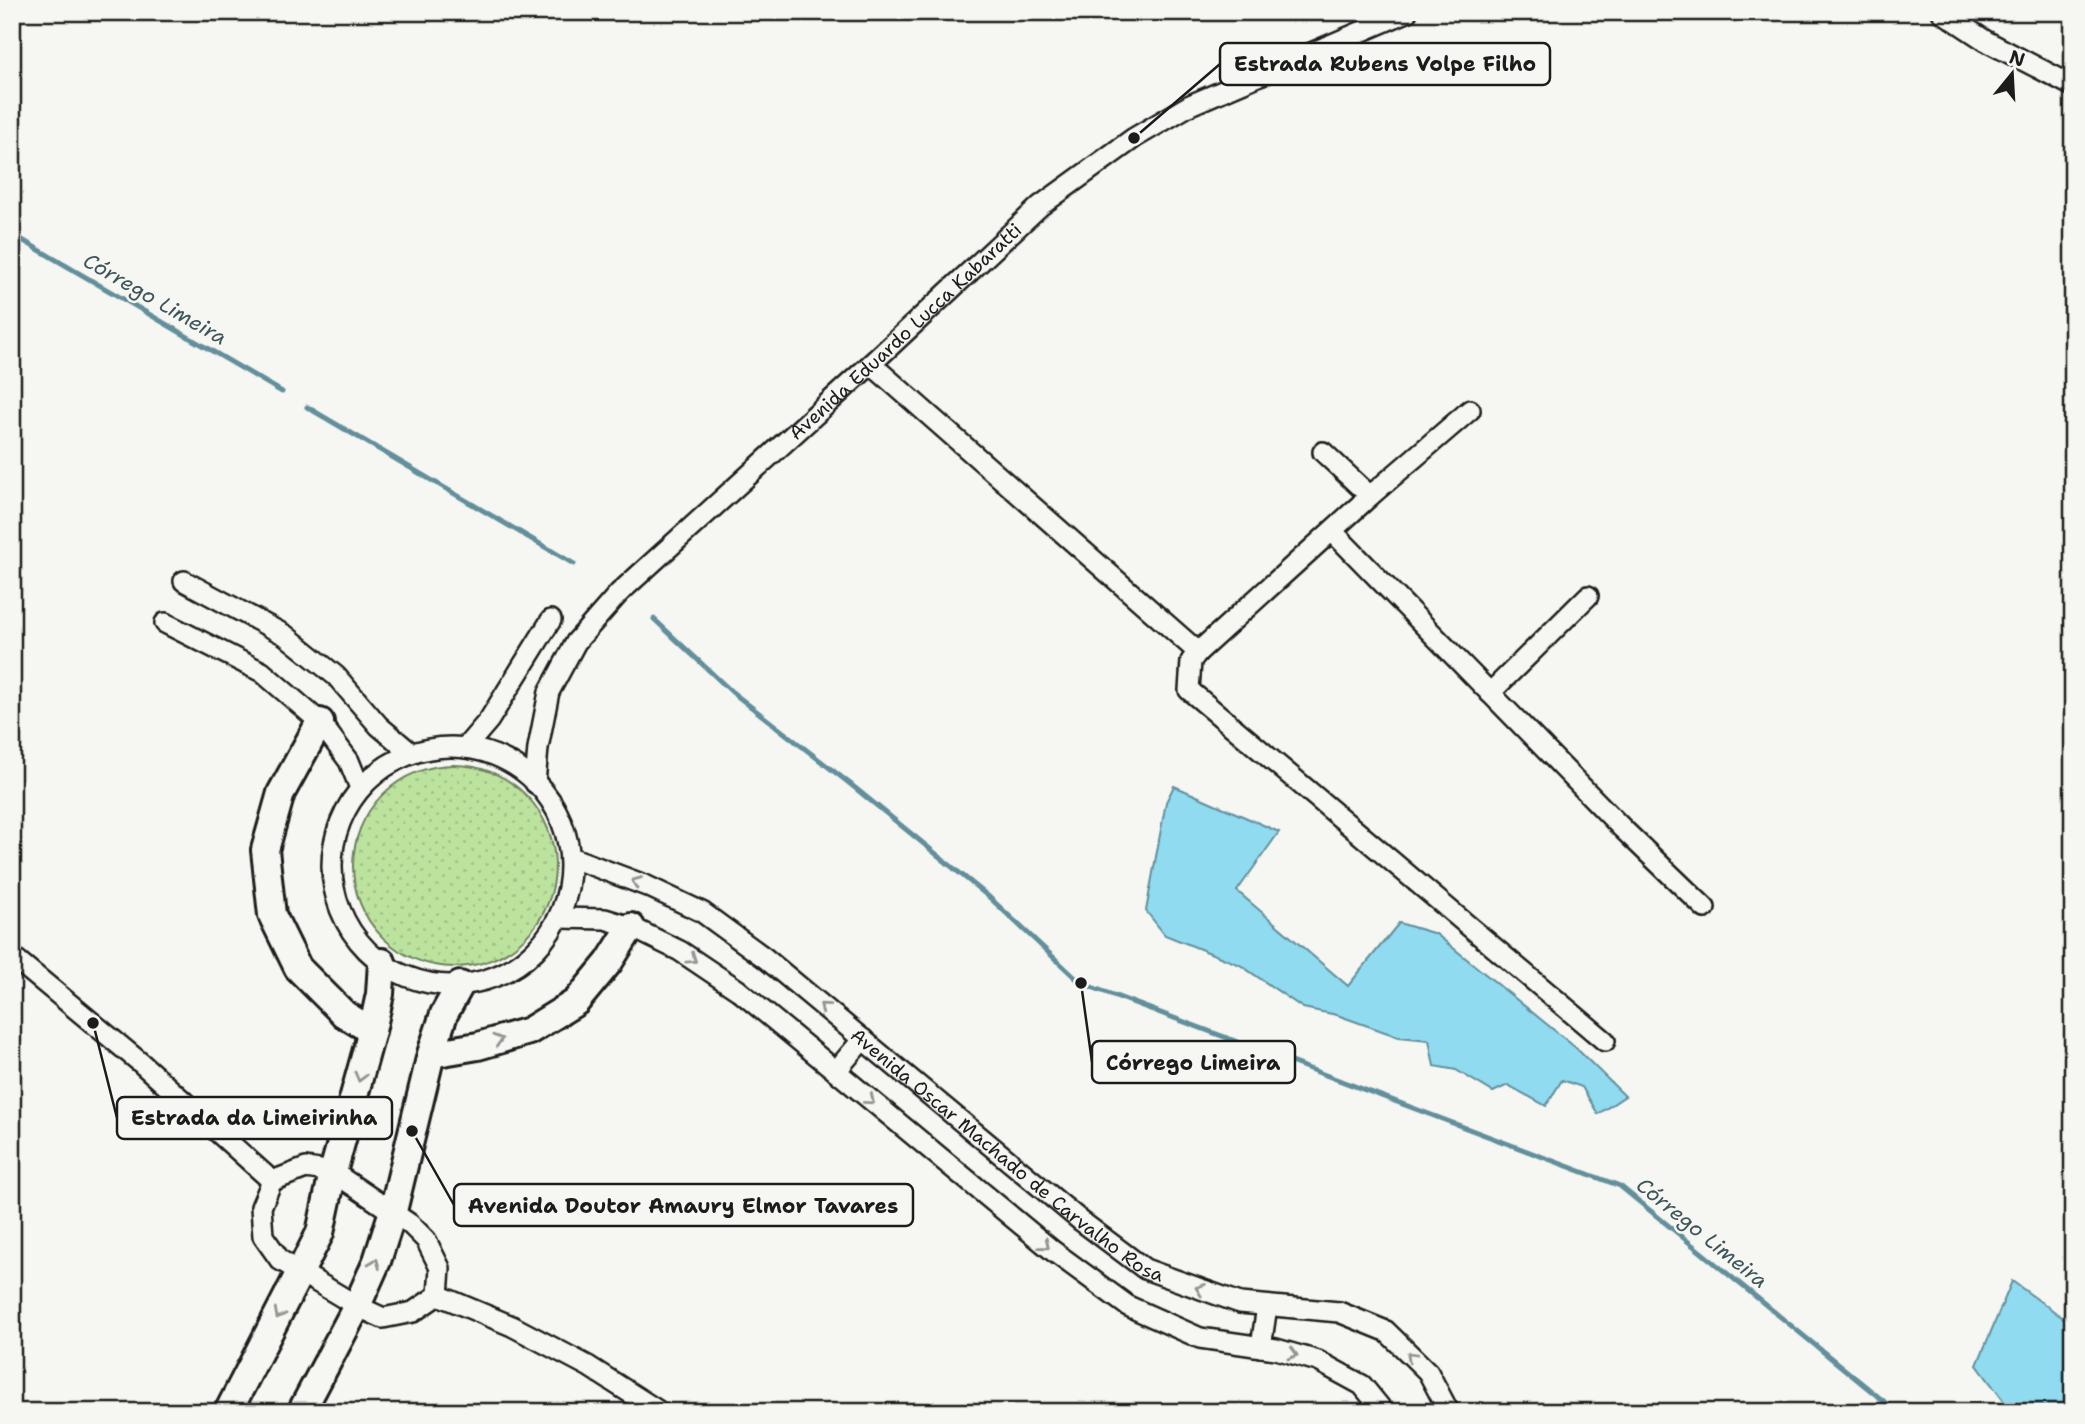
<svg xmlns="http://www.w3.org/2000/svg" width="2085" height="1424" viewBox="0 0 2085 1424" font-family="'Shantell Sans',sans-serif">
<defs>
<pattern id="grass-dots" width="8" height="8" patternUnits="userSpaceOnUse" patternTransform="scale(1.75)"><rect width="8" height="8" fill="#bce39e"/><path d="M2 2h.1M6 6h.1" fill="none" stroke="#a1c288" stroke-width="1.8" stroke-linecap="round"/></pattern>
</defs>
<rect width="100%" height="100%" fill="#f6f6f2"/>
<filter id="ink" filterUnits="userSpaceOnUse"><feTurbulence type="fractalNoise" baseFrequency=".0143" numOctaves="2"/><feDisplacementMap in="SourceGraphic" scale="14" xChannelSelector="R" yChannelSelector="G"/><feConvolveMatrix kernelMatrix="1 2 1 2 8 2 1 2 1" color-interpolation-filters="sRGB"/></filter>
<g filter="url(#ink)">
<path fill="url(#grass-dots)" stroke="#6c805d" stroke-width="2" d="M353 866a101 101 0 1 1 202 0a101 101 0 1 1-202 0Z"/>
<path fill="#90dbf0" stroke="#628f9b" stroke-width="2" d="M1174,786L1279,832L1237,891L1348,986L1399,923L1436,934L1576,1048L1625,1096L1598,1114L1582,1087L1562,1080L1546,1106L1508,1085L1493,1092L1456,1070L1434,1066L1429,1040L1399,1037L1337,1015L1303,1008L1240,965L1165,935L1146,911L1166,802Z
M2012,1281L2073,1325V1412H2012L1977,1365Z"/>
<g fill="none" stroke-linecap="round" stroke-linejoin="round">
<path stroke="#628f9b" stroke-width="5" d="M12,234L282,392
M307,407L574,564
M654,619L732,692L849,783L989,897L1081,983L1620,1186L1897,1412"/>
<defs>
<g id="street">
<path d="M1942,12L1986,41L2073,86"/>
<path d="M871,364L1198,652"/>
<path d="M1470,410L1370,496L1198,652L1191,661L1189,690L1605,1041"/>
<path d="M1323,452L1370,496"/>
<path d="M1332,531L1623,829L1705,908"/>
<path d="M184,581L285,635L336,676L379,726L411,753"/>
<path d="M165,623L262,672L320,722L349,761L360,788"/>
<path d="M1490,693L1588,596"/>
<circle cx="451" cy="866" r="119"/>
<path d="M465,748L489,720L551,620"/>
<path id="s1" d="M535,783L538,748L549,692L576,642L619,593L871,364L1040,206L1134,138L1190,105L1407,12"/>
<path id="s2" d="M570,857L647,886L702,912L765,958L1081,1221L1145,1269L1240,1303L1339,1312L1386,1331L1428,1372L1449,1412"/>
<path d="M559,918L605,919L631,927L680,951L738,990L1053,1251L1128,1306L1200,1338L1276,1349L1318,1361L1362,1385L1384,1412"/>
<path d="M12,956L141,1063L272,1181"/>
<path d="M836,1071L863,1039"/>
<path d="M306,1168L333,1172L410,1224L426,1240L440,1268L438,1295L413,1312L383,1318L357,1306L280,1260L263,1236L261,1207L272,1181Z"/>
<path d="M438,1295L512,1326L588,1366L660,1412"/>
<path d="M1261,1347L1267,1306"/>
</g>
<path id="secondary" d="M320,722L281,793L265,850L272,915L298,968L344,1014L372,1031
M431,1054L478,1046L529,1031L576,1002L609,962L631,927
M228,1412L320,1233L333,1172L372,1031L380,994L382,962
M301,1412L357,1306L377,1261L393,1211L431,1054L444,1014L460,985"/>
</defs>
<use href="#street" stroke="#1c1c1c" stroke-width="24"/>
<use href="#secondary" stroke="#1c1c1c" stroke-width="32"/>
<use href="#street" stroke="#f6f6f2" stroke-width="19"/>
<use href="#secondary" stroke="#f6f6f2" stroke-width="26"/>
</g>
<defs><path id="oneway-chevron" d="M-2-3.5L2.5 0L-2 3.5" fill="none" stroke-width="1.6" stroke-linecap="round" stroke-linejoin="round" transform="scale(1.75)"/></defs>
<g stroke="#949492">
<use href="#oneway-chevron" transform="translate(636 882) rotate(-159)"/>
<use href="#oneway-chevron" transform="translate(692 959) rotate(34)"/>
<use href="#oneway-chevron" transform="translate(824 1007) rotate(-140)"/>
<use href="#oneway-chevron" transform="translate(498 1040) rotate(-17)"/>
<use href="#oneway-chevron" transform="translate(360 1077) rotate(105)"/>
<use href="#oneway-chevron" transform="translate(870 1100) rotate(40)"/>
<use href="#oneway-chevron" transform="translate(1045 1245) rotate(39)"/>
<use href="#oneway-chevron" transform="translate(375 1263) rotate(-68)"/>
<use href="#oneway-chevron" transform="translate(1200 1289) rotate(-160)"/>
<use href="#oneway-chevron" transform="translate(279 1314) rotate(118)"/>
<use href="#oneway-chevron" transform="translate(1293 1354) rotate(16)"/>
<use href="#oneway-chevron" transform="translate(1411 1356) rotate(-136)"/>
</g>
</g>
<g text-anchor="middle" stroke-width="5" stroke-linejoin="round" paint-order="stroke">
<g font-size="19" fill="#1c1c1c" stroke="#f6f6f2">
<text dy="7" stroke="none"><textPath href="#s1" startOffset="602">Avenida Eduardo Lucca Kabaratti</textPath></text>
<text dy="7" stroke="none"><textPath href="#s2" startOffset="534">Avenida Oscar Machado de Carvalho Rosa</textPath></text>
</g>
<g font-size="21" font-style="italic" fill="#3f555c" stroke="#f6f6f2">
<text transform="translate(155 299) rotate(30)" y="7">Córrego Limeira</text>
<text transform="translate(1702 1233) rotate(39)" y="7">Córrego Limeira</text>
</g>
</g>
<path fill="none" stroke="#1c1c1c" stroke-width="2.5" d="M1134 138L1220 64M1081 983L1092 1062M93 1023L117 1118M412 1131L454 1205"/>
<g fill="#1c1c1c" stroke="#f6f6f2" stroke-width="2.5">
<circle cx="1134" cy="138" r="7"/>
<circle cx="1081" cy="983" r="7"/>
<circle cx="93" cy="1023" r="7"/>
<circle cx="412" cy="1131" r="7"/>
</g>
<g fill="#f6f6f2" stroke="#1c1c1c" stroke-width="2.5">
<rect x="1220" y="43" width="330" height="42" rx="7"/>
<rect x="1092" y="1041" width="203" height="42" rx="7"/>
<rect x="117" y="1097" width="275" height="42" rx="7"/>
<rect x="454" y="1184" width="459" height="42" rx="7"/>
</g>
<g font-size="21" text-anchor="middle" font-weight="bold" fill="#1c1c1c">
<text x="1385" y="71">Estrada Rubens Volpe Filho</text>
<text x="1193" y="1070">Córrego Limeira</text>
<text x="254" y="1125">Estrada da Limeirinha</text>
<text x="683" y="1213">Avenida Doutor Amaury Elmor Tavares</text>
</g>
<rect width="2085" height="1424" fill="none" stroke="#f6f6f2" stroke-width="42"/>
<rect x="21" y="21" width="2043" height="1382" fill="none" stroke="#1c1c1c" stroke-width="2.5" filter="url(#ink)"/>
<g transform="translate(2012 74) rotate(18)" stroke="#f6f6f2" stroke-width="5" paint-order="stroke">
<path d="M0-5L12 26L0 18L-12 26Z" fill="#1c1c1c"/>
<text y="-10" font-size="19" font-weight="bold" text-anchor="middle" fill="#1c1c1c">N</text>
</g>
</svg>
